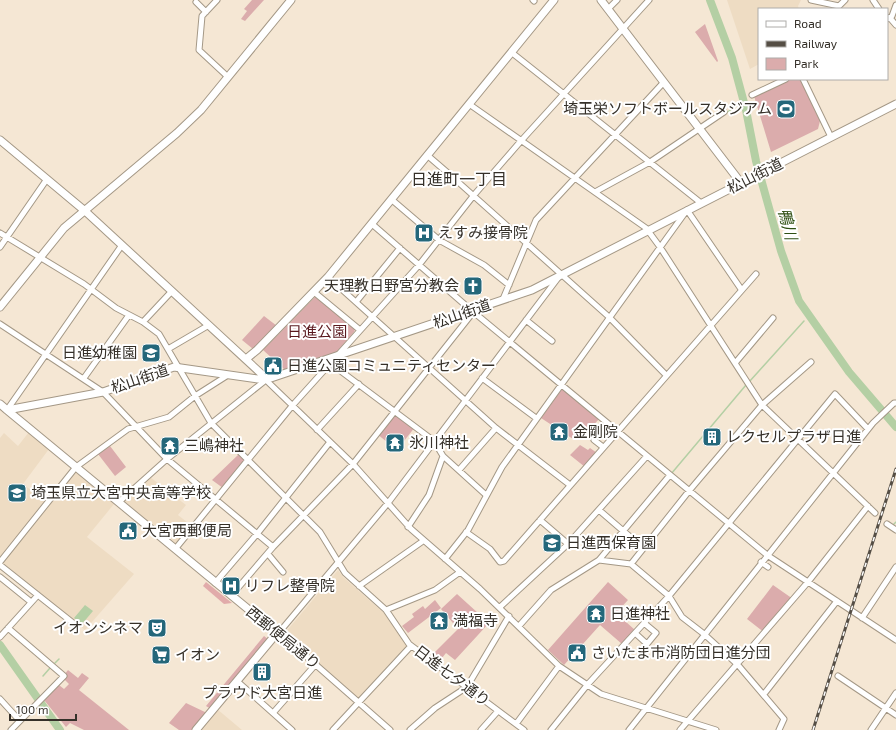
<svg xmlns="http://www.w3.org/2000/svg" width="896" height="730" viewBox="0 0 896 730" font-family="'Exo 2','Noto Sans JP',sans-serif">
<rect width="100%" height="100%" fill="#f5e7d4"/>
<path fill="#eedcc3" d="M727,0H801L798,6L799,9H759V64L750,69Z
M29,432L49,449L23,484L46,502L0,559V438L4,433L18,446Z
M76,472L114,504L87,537L134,574L85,630L3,563Z
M150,477L186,505L178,515L192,526L177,544L123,501Z
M338,570L343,577L385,614L408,648L359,698L284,634Z
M217,709L242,730H200Z"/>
<path fill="#dbacac" d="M252,0H264L245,21L241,19L247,11L244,9Z
M705,24L718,61L717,62L695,32Z
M791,79H800L820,121L818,129L771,152L754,96Z
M316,296L355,329L354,332L335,354L285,370L263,350Z
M264,316L277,326L255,349H253L242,340Z
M562,389L599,419L580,440L576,436L573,439L541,418Z
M395,412L415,427L397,450L377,434Z
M580,445L588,450L590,448L597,453L585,467L570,455Z
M110,446L126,467L115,476L98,454Z
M239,454L246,460L223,488L212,480Z
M608,582L628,600L616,613L635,630L622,644L600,625L564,665L548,650Z
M773,585L793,599L765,633L747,619Z
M457,594L489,623L455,660L446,653L438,663L430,657L458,629L441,609Z
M435,600L441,608L408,633L402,626L414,617L412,614L423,606L425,609Z
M264,636L269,640L211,709L206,706Z
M68,670L78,678L82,673L89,678L79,690L129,730H84L70,723L66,727L44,700L59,685L64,689L69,684L64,679V675Z
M186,703L207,713L194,730H179L169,723Z"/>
<path fill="#e1abaa" d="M206,582L232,603L224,604L203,586Z"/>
<path fill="#b4cfa4" d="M85,605L93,611L82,624L74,618Z"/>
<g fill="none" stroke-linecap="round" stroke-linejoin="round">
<path stroke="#b4cfa4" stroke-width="1.5" d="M726,113L744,101
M749,382L804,321
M671,474L746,385
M893,525L896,522
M55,663L59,659
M43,676L50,668"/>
<path stroke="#b4cfa4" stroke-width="8" d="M710,0L732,58L746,110L756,161L781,251L799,301L849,372L896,427
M0,645L60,730"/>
<defs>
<path id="street" d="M217,0L202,16L199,50L228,77
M533,0L534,1
M811,0L839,6L845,0
M873,0L879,9
M196,2L206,12
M608,9L617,0
M890,18L896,25
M887,19L892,16L896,5
M511,52L701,203
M803,79L831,137
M752,95L786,79
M469,104L646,228L660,247L762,405L875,513
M427,155L456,180
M457,181L609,317L666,375
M595,192L650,162L724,112
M391,199L439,240L484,265L509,285
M372,224L471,310L767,555L896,640
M0,233L84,284L116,308L143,322L159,334L211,423L320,532L345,573L386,610L409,644L524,730
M0,247L47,179
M328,277L496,428L570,485
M314,292L360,330
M503,299L536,220L664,82
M356,302L400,248
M526,320L552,341
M143,322L172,291
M0,324L103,392L167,459L273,547
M168,349L209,325
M736,362L773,318
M330,363L434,441L443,456L486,495
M84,378L129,315
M482,378L536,418
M7,410L122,245
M317,430L359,384
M594,440L603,447
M459,470L496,428
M119,502L167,459L267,379L268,382L353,464L411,529L480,589L559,666L601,694L716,730
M599,510L643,548
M540,520L568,544
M887,524L896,530
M408,527L429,495L443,456
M466,532L490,549L500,562L504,561L756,274
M176,548L292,406L419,265L474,195L520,142L649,0
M268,554L283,572
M445,559L468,530L502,467L687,210L741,289
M599,560L631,564L669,596L682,617L704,634L738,665L784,719L779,730
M0,562L76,467L128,429L169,417L195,396L228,375
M761,562L768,567
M631,564L689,491L762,405L811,362
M0,565L73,623
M0,577L31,602
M215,583L257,534L330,442
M359,586L423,541
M231,596L273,547L353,464L471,315V310
M500,607L568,544L647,456
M386,610L435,590L460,572
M862,618L896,567
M519,626L551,590L599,560L670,475
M8,628L64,676L11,730
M635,633L647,644L656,633L644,623
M0,637L38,595
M838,676L896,715
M237,681L292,730
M764,694L837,601
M0,699L20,721
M273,713L316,664
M516,724L559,666
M333,730L411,646
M390,730L283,636L277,633L282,629L388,503L558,278
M410,730L435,708L467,687L509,616
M481,730L498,711
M551,730L588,684L669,596L835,394L868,429
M629,730L873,423L894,403H896
M680,730L808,582L868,506
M871,730L896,693"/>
<path id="secondary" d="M601,0L741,183
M0,140L85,211L267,379
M0,307L64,228L177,133L201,110L291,0
M246,359L257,350L328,277L554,0
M0,404L7,410L103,392L174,367L258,379L271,378L532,290L896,104
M7,410L277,633L196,730"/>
</defs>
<use href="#street" stroke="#a49886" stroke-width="7"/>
<use href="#secondary" stroke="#a49886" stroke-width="9"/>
<use href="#street" stroke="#fff" stroke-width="5"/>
<use href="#secondary" stroke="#fff" stroke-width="7"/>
<defs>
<path id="rail" d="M813,730L896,469"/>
</defs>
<use href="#rail" stroke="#554e45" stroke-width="3"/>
<use href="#rail" stroke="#fff" stroke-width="1.5" stroke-dasharray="4.5" stroke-linecap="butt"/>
</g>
<defs>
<symbol id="stadium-square" viewBox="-11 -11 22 22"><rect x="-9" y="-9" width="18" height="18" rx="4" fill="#24677a" stroke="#fff"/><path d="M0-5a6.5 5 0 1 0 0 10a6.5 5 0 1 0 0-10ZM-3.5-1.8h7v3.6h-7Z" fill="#fff"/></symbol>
<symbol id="hospital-square" viewBox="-11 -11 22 22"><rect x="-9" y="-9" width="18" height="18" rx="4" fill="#24677a" stroke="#fff"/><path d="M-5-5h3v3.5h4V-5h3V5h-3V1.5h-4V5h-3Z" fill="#fff"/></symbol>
<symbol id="church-square" viewBox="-11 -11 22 22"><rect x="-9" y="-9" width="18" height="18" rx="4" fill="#24677a" stroke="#fff"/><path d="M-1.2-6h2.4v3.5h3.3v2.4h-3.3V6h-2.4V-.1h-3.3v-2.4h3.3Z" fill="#fff"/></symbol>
<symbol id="school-square" viewBox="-11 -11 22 22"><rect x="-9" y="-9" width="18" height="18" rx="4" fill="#24677a" stroke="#fff"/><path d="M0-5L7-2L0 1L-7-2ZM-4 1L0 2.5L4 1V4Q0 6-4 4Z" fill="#fff"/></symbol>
<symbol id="civic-square" viewBox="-11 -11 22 22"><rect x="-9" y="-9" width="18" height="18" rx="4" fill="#24677a" stroke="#fff"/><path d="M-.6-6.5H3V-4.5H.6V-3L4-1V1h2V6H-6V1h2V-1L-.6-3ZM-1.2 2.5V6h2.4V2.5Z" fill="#fff"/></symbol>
<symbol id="temple-square" viewBox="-11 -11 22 22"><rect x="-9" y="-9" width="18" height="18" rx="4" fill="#24677a" stroke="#fff"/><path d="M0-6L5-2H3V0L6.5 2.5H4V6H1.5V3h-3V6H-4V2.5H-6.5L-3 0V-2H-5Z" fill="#fff"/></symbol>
<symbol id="building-square" viewBox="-11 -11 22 22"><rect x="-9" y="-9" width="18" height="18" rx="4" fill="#24677a" stroke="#fff"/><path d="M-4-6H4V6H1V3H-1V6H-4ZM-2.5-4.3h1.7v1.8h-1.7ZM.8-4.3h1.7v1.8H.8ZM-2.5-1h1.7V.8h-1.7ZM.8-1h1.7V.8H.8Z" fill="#fff"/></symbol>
<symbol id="theatre-square" viewBox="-11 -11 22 22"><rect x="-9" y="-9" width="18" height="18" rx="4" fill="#24677a" stroke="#fff"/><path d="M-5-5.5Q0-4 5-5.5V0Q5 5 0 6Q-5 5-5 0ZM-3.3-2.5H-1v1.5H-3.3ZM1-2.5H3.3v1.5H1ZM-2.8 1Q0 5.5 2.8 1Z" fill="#fff"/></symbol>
<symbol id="supermarket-square" viewBox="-11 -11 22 22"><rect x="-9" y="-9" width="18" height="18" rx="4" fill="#24677a" stroke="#fff"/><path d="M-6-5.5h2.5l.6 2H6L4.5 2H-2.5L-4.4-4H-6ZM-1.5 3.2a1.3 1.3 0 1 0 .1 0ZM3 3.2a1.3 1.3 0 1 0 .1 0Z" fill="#fff"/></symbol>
</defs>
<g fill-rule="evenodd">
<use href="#stadium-square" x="775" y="98" width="22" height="22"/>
<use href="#hospital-square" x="413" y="222" width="22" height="22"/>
<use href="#church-square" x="462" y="275" width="22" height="22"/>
<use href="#school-square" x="140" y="342" width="22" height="22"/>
<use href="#civic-square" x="262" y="355" width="22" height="22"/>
<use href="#temple-square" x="548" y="421" width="22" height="22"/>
<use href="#building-square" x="701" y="426" width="22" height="22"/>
<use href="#temple-square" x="384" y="432" width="22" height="22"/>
<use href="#temple-square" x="159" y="435" width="22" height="22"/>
<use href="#school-square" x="6" y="482" width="22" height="22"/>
<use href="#civic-square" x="117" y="520" width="22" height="22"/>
<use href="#school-square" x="541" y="532" width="22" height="22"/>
<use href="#hospital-square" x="220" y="575" width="22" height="22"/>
<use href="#temple-square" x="585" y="603" width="22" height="22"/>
<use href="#temple-square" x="428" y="610" width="22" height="22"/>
<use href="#theatre-square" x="146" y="617" width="22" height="22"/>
<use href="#civic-square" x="566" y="642" width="22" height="22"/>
<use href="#supermarket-square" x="150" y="644" width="22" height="22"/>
<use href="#building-square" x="251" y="661" width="22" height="22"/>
</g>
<g text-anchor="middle" stroke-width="4" stroke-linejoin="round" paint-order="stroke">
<g font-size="15" fill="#353029" stroke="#fff" text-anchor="start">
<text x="772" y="114" text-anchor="end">埼玉栄ソフトボールスタジアム</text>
<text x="438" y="238">えすみ接骨院</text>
<text x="459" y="291" text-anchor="end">天理教日野宮分教会</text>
<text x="137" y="358" text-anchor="end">日進幼稚園</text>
<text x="287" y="371">日進公園コミュニティセンター</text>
<text x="573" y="437">金剛院</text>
<text x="726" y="442">レクセルプラザ日進</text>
<text x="409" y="448">氷川神社</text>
<text x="184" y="451">三嶋神社</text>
<text x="31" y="498">埼玉県立大宮中央高等学校</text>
<text x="142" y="536">大宮西郵便局</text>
<text x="566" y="548">日進西保育園</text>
<text x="245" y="591">リフレ整骨院</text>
<text x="610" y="619">日進神社</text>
<text x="453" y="626">満福寺</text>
<text x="143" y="633" text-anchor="end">イオンシネマ</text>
<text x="591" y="658">さいたま市消防団日進分団</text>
<text x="175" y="660">イオン</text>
<text x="262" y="698" text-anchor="middle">プラウド大宮日進</text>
</g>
<g font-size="15" fill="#353029" stroke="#fff">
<text transform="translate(755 176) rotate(-27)" y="5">松山街道</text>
<text transform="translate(462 314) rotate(-19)" y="5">松山街道</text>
<text transform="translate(140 379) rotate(-19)" y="5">松山街道</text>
<text transform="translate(283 638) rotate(39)" y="5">西郵便局通り</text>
<text transform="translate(452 676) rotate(37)" y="5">日進七夕通り</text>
</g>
<g font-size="15" fill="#5a191e" stroke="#fff">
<text x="317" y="337">日進公園</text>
</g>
<g font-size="16" fill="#353029" stroke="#fff">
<text x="459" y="185">日進町一丁目</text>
</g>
<g font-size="16" font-style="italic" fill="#2f4f13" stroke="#fff">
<text transform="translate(788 224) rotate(76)" y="6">鴨川</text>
</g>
</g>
<rect x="758" y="8" width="130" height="72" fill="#ffffff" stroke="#aeaca9"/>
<rect x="766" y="21" width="20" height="6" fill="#ffffff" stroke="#aeaca9"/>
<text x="794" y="28" font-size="12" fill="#353029">Road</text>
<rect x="766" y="41" width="20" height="6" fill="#554e45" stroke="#aeaca9"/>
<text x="794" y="48" font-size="12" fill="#353029">Railway</text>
<rect x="766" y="58" width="20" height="12" fill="#dbacac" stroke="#aeaca9"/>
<text x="794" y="68" font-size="12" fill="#353029">Park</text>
<path d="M10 714v6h66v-6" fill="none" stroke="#353029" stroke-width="2"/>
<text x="16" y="714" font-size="12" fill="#353029" stroke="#ffffff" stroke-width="3" paint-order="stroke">100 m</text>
</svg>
